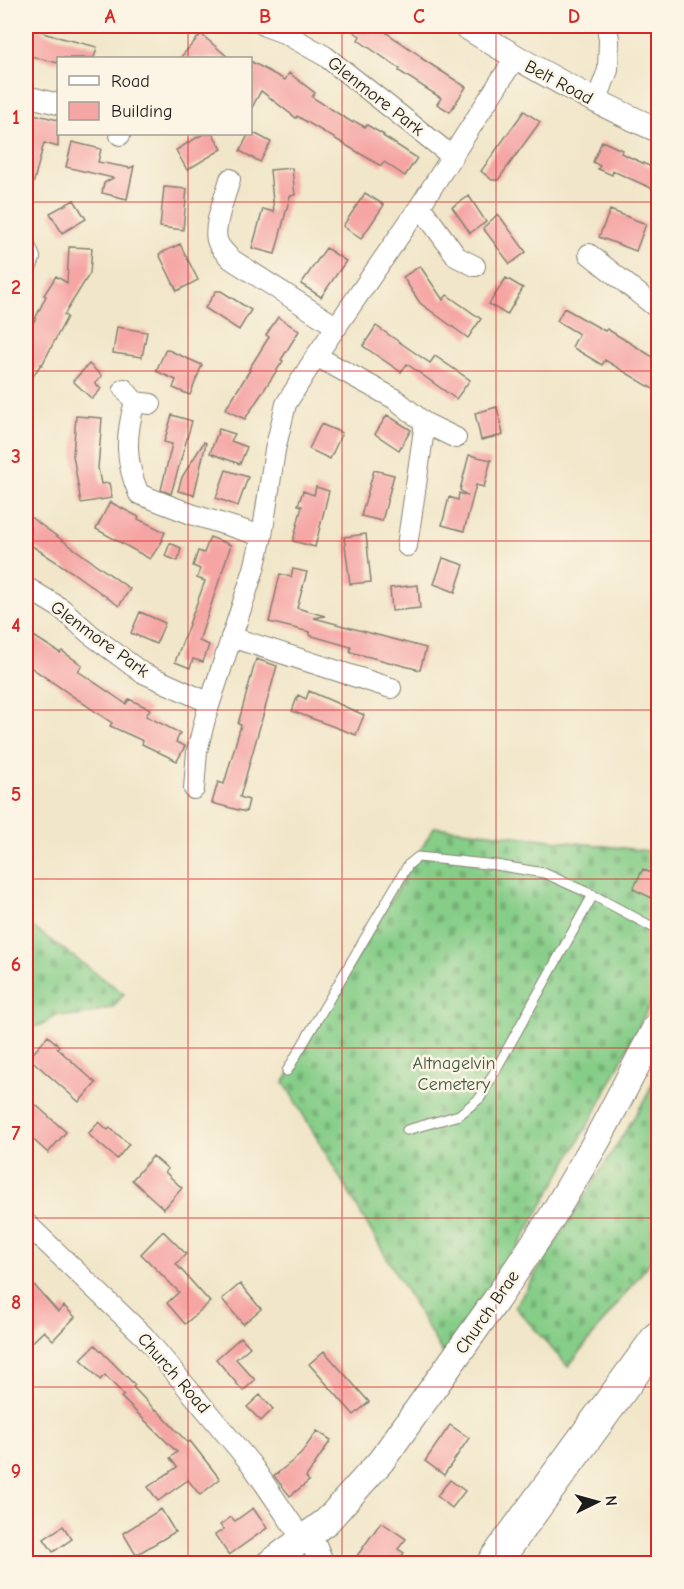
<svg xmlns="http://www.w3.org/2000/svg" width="684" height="1589" viewBox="0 0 684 1589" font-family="'Comic Neue',sans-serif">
<defs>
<pattern id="cemetery-stones" width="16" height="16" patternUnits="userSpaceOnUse" patternTransform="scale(1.5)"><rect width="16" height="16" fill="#86cd88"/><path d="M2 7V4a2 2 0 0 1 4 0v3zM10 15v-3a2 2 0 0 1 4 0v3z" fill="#73af75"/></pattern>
</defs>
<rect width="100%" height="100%" fill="#fcf5e5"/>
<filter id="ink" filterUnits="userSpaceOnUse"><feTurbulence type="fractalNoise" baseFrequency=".0167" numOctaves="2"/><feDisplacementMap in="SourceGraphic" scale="12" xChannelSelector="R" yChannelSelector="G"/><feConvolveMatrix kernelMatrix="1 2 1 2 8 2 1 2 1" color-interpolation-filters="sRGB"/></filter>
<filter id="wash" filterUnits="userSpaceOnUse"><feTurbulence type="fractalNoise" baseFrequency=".008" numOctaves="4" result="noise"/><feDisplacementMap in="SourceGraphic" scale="24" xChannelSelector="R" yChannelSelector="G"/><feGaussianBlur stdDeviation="1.35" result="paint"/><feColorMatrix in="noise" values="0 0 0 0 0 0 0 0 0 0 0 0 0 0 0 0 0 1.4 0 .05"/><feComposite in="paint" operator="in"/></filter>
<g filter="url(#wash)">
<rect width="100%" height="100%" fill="#f1e6c9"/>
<path fill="url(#cemetery-stones)" stroke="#517452" stroke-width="1.5" d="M434,827L658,852V928L651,943V954L658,959V989L593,1116L496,1286L443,1354L284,1082Z
M26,922L124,994L113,1007L80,1016L55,1015L44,1024L26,1029Z
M658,1070V1252L568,1367L515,1307L645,1100Z"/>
<g id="blocks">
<path fill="#f5a6a4" d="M26,26H36L46,34L97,47L94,58H58V63L26,55Z
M345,26H392L387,33L422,57L421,58L466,87L450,112L437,104L441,98L399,71L400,69L358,40L360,36Z
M201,34L229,58H180Z
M250,61L285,80L289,73L315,93L312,97L353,123L354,121L365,127L367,125L384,135L383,136L417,158L405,176L384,162L381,166L297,116L296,118L261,91L250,111Z
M524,111L540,122L498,180H492L481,171Z
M26,112L58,120V147L44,143L30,196H26Z
M250,131L271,142L260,162L240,151Z
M203,134H213L222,149L187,170L176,150Z
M602,141L622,150L621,153L658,170V191L613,171L612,175L598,169L600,166L593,162Z
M72,142L101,149L98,162L130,168L134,166L127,199L102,193L104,183L113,178L66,167Z
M292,168L295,195L290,196L275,254L252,248L263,209L274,212L270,170Z
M164,187L187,189L183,230L160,227Z
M365,193L384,205L361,239L343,226Z
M469,196L486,222L470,233L452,207Z
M74,200L86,219L62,233L50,213Z
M610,210L646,224L636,251L599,237Z
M498,214L526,252L510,264L483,228Z
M180,244L198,280L177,291L159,254Z
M69,247L92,248L90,273L64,315L67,317L42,365L41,364L26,387V338L46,296L44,295L56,276L67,283Z
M326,248L346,261L321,297L301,284Z
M420,266L443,300L447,295L481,319L468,338L420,303L403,277Z
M506,278L523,288L507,315L489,304Z
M216,291H221L251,310L239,330L205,308Z
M564,308L605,331L607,329L658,360V392L605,360L602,365L572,347L579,334L557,321Z
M278,317L299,331L281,360L283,361L245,419L225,410L250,370L249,369L269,337L266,335Z
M376,326L430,363L435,356L470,380L456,399L407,364L401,372L363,346Z
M117,327L147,332L142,357L113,353Z
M166,349L202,365L190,395L173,388L176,380L156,371Z
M89,364L102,376L95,383L101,389L92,399L73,381Z
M497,407L503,435L481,440L475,413Z
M172,415L192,421L171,494L161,490L172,444L164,442Z
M387,415L411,430L399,450L375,434Z
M76,416L102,418L98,468L101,484L109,483L112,498L81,503L73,455Z
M321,424L342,433L330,459L309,449Z
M219,429L235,434L231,441L247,447L240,464L210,453Z
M204,442L206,443L194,495L178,491L182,477Z
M469,455L491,460L484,487L476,485L464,531L442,525L449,497L458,500L459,493L468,496L460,490Z
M226,470L248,477L238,506L216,498Z
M374,470L394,475L382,521L361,516Z
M316,487L329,491L315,547L293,541L302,506L298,505L303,491L314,495Z
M110,502L139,517L138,519L165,532L162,539L163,540L150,559L96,529Z
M26,514L130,589L119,606L72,572L26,542Z
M366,534L371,582L350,584L344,537Z
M210,537L231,545L199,641L209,645L203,662L193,659L190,668L175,662L205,581L197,578L200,569L193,566L198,551L204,553Z
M170,543L181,548L178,561L165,556Z
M443,558L464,565L455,592L434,584Z
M293,569L307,572L297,608L325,616L314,618L426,648L420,670L350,652L351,647L309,635L310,632L269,622L280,574L291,577Z
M418,585L420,608L392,611L390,588Z
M140,612L165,623L156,644L131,633Z
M26,631L60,653L62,651L82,665L78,671L126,704L129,699L150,709L146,716L180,733L176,742L185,746L177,761L142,744L143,741L110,726L112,723L26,664Z
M256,659L277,666L240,797L249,800L246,812L212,803L218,782L224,784L241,725L238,724Z
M309,691L364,715L356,735L292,711L298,695L306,699Z
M643,869L658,877V901L633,889Z
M48,1036L59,1046L57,1048L96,1083L79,1102L29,1058Z
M26,1096L66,1132L48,1153L26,1133Z
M99,1122L108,1130L110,1128L129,1144L117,1159L88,1134Z
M153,1156L168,1169L165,1172L182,1188L164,1209L132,1180Z
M163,1231L186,1254L176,1264L210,1302L185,1324L167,1303L179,1292L141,1254Z
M26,1276L58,1312L64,1306L75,1317L53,1340L44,1331L26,1348Z
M240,1284L261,1309L243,1324L222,1299Z
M241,1337L250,1347L236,1359L255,1380L243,1391L216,1359Z
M95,1345L135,1385L133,1387L155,1410L156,1409L188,1443L190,1441L220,1479L200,1495L188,1480L158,1501L148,1487L177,1467L170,1458L177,1452L121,1397L124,1395L105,1375L100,1380L81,1359Z
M324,1351L369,1402L354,1415L309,1364Z
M260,1395L273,1409L261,1421L247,1407Z
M450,1425L469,1438L444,1475L425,1461Z
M317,1431L331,1440L306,1477L309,1481L290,1496L274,1476L300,1455Z
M450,1480L465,1491L452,1508L437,1496Z
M253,1508L267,1528L229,1555L215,1535L224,1529L220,1525L231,1517L235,1521Z
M161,1509L175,1532L136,1555L123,1533Z
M381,1522L406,1539L398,1549L404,1553L397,1563H352Z
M63,1526L72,1539L53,1552L44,1539Z"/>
</g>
</g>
<g filter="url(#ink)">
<use href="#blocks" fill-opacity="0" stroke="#868172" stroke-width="1.5"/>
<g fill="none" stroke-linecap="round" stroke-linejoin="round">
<defs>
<path id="service" d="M287,1071L408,865L418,857L496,865L544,873L593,895L658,930
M407,1130L459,1115L480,1098L593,895"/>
<path id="minor" d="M265,26L284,33L325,56L453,157
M26,96L58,104
M596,102L608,70L609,40L607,26
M120,135V134
M230,179C226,195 213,224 217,240C219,248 226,253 231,259L337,327
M420,206L457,257L475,266
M26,248L30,258L26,268
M589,254L658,309
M316,356L395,399L425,423L407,546
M124,389L135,402L151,404
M135,402C125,436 125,462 139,494L194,515L262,536
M425,423L456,438
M26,587L62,609L90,634L141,672L210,703
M231,637L391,688
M194,789L197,751L206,715L254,569L262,536L275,450L286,404L316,356L420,206L515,58
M26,1223L144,1336L251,1464L303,1540"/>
<path id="tertiary" d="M465,26C527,65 591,101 658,130
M310,1535L322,1564"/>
<path id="secondary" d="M269,1564L327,1521L381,1461L496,1300L550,1220L596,1142L658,1024"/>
<path id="trunk" d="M493,1564L658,1338"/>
</defs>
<use href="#service" stroke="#868172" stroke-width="11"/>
<use href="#minor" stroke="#868172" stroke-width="22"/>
<use href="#tertiary" stroke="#868172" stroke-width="26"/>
<use href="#secondary" stroke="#868172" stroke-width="29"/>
<use href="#trunk" stroke="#868172" stroke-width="35"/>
<use href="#service" stroke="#fff" stroke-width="9"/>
<use href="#minor" stroke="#fff" stroke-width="20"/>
<use href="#tertiary" stroke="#fff" stroke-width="24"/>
<use href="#secondary" stroke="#fff" stroke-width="27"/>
<use href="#trunk" stroke="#fff" stroke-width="33"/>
</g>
</g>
<path fill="none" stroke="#d62828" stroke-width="1.5" stroke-opacity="0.55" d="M188,26V58M342,26V1564M496,26V1564M188,134V1564M26,202H658M26,371H658M26,541H658M26,710H658M26,879H658M26,1048H658M26,1218H658M26,1387H658"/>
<g text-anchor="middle" stroke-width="5" stroke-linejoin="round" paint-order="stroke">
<g font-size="18" fill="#1c1c1c" stroke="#fcf5e5">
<text transform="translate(559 82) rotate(28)" y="6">Belt Road</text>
<text transform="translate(376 96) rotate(38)" y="6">Glenmore Park</text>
<text transform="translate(100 639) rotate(36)" y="6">Glenmore Park</text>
<text transform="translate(487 1312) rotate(-55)" y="6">Church Brae</text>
<text transform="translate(174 1373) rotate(49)" y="6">Church Road</text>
</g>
<g font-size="18" fill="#415a42" stroke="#fcf5e5">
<text x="454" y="1069">Altnagelvin<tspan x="454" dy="21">Cemetery</tspan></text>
</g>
</g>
<rect width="684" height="1589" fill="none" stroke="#fcf5e5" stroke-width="66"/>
<rect x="57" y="57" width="195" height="78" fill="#fcf5e5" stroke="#a29e95" stroke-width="1.5"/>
<rect x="69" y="76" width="30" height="9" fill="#ffffff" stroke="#a29e95" stroke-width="1.5"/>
<text x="111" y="87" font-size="18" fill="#1c1c1c">Road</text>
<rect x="69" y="102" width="30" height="18" fill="#f5a6a4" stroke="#a29e95" stroke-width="1.5"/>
<text x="111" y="117" font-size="18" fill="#1c1c1c">Building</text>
<g transform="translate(597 1502) rotate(85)" stroke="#fcf5e5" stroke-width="4.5" paint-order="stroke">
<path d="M0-4.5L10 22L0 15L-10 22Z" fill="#1c1c1c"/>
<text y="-9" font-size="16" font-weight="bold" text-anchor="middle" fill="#1c1c1c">N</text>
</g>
<rect x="33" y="33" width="618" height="1523" fill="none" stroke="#d62828" stroke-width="2"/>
<g font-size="20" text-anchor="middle" font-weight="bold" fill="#d62828">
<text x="110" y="23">A</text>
<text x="265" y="23">B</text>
<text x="419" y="23">C</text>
<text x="574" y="23">D</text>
<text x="16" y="124">1</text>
<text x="16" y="294">2</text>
<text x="16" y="463">3</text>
<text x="16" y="632">4</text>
<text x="16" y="801">5</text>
<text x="16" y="971">6</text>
<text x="16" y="1140">7</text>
<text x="16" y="1309">8</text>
<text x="16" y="1478">9</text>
</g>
</svg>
